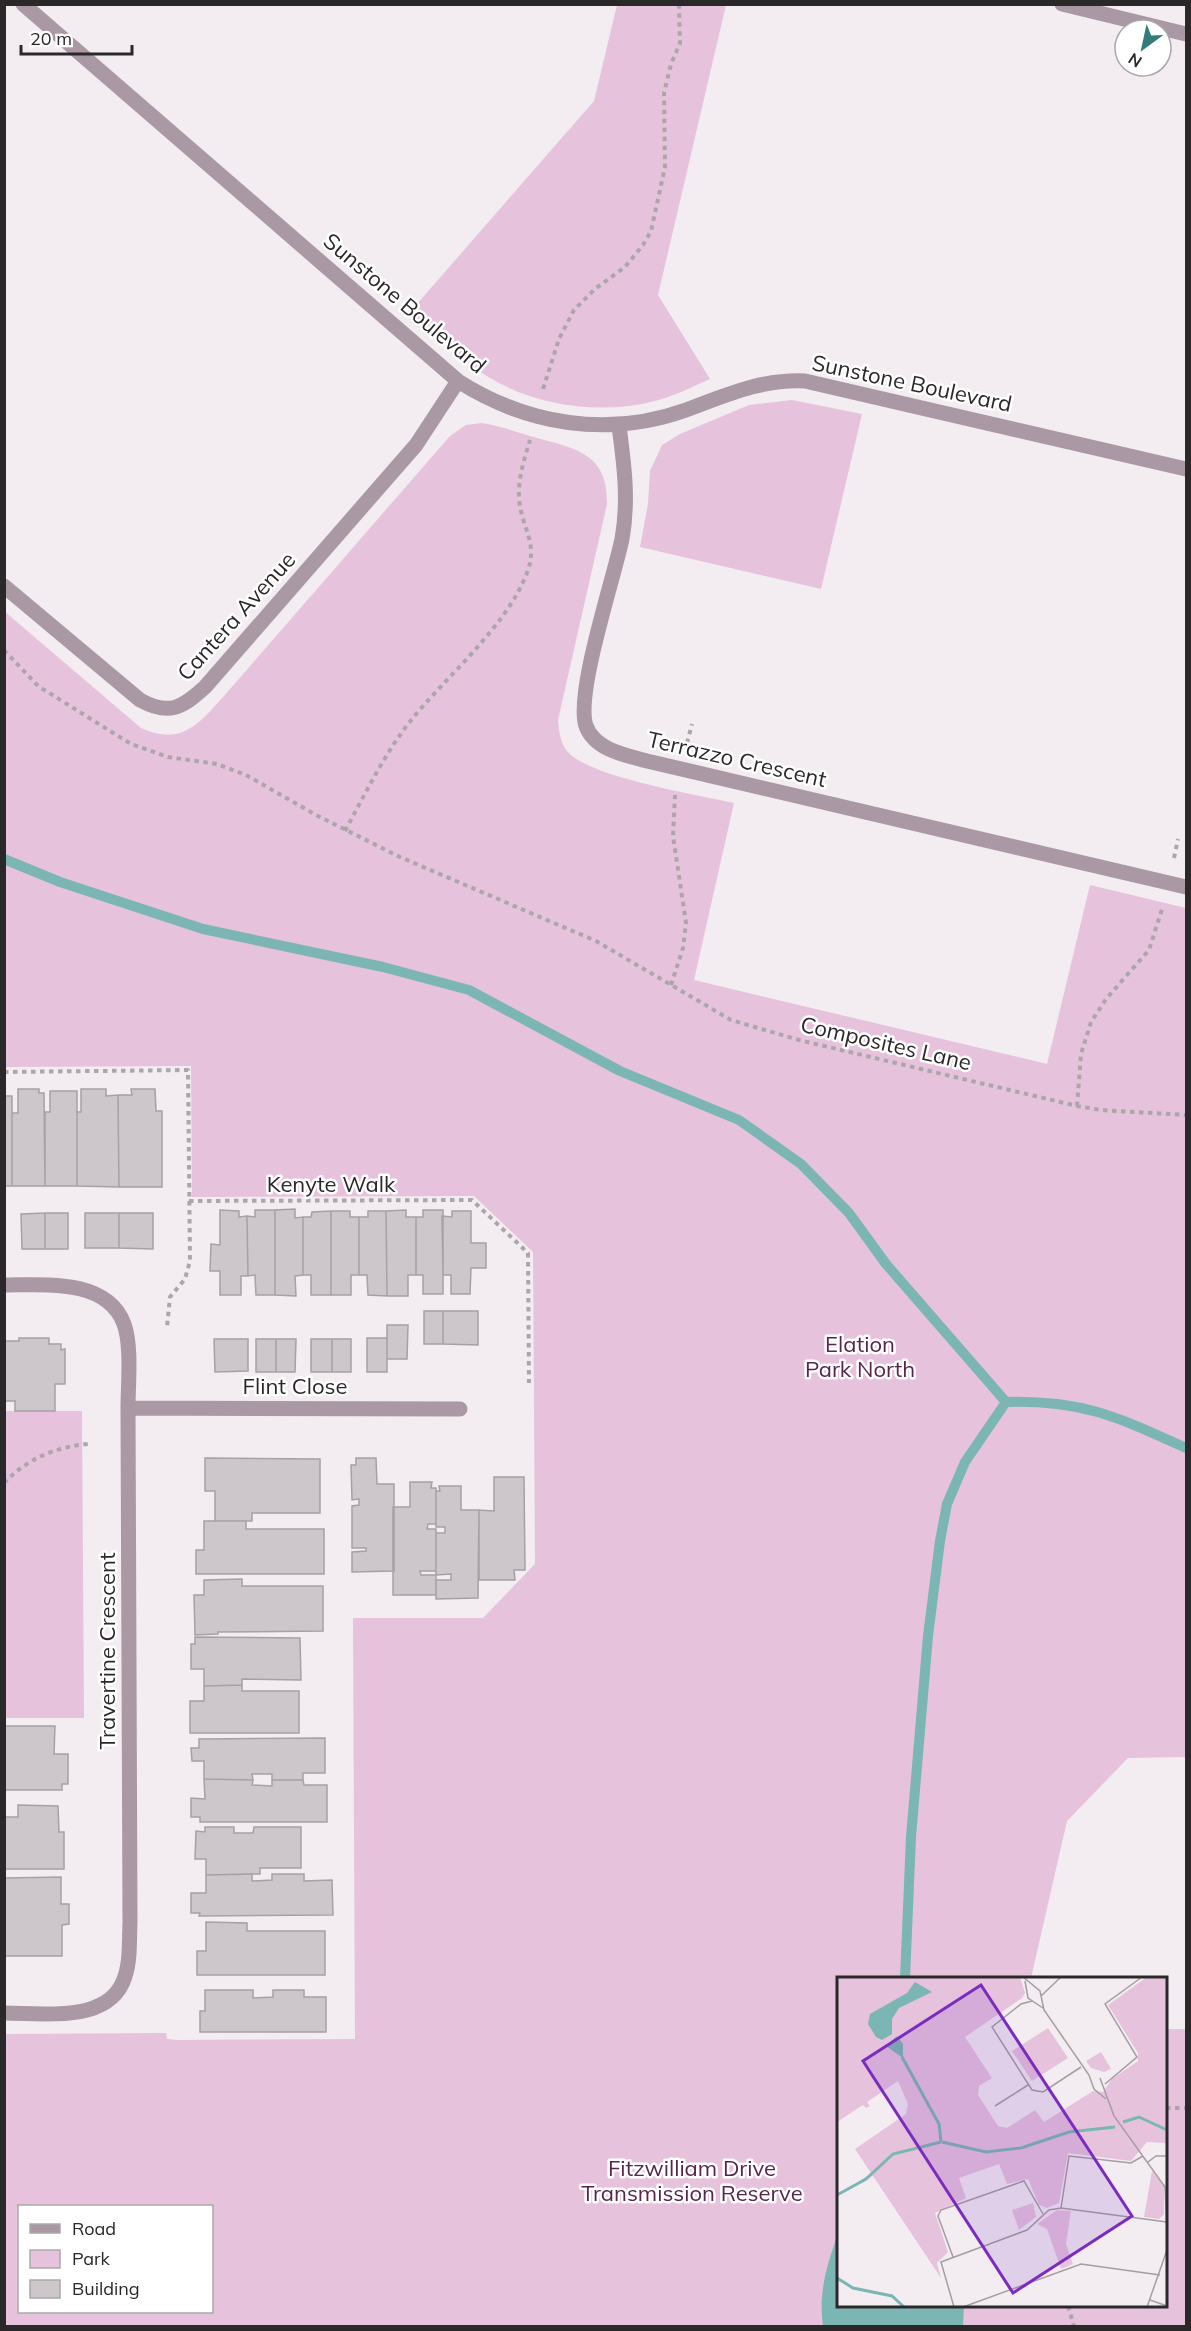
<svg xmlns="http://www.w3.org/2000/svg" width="1191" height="2331" viewBox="0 0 1191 2331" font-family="Mulish,sans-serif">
<rect width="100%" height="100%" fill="#f3ecf1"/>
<path fill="#e6c2dc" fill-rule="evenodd" d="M617,5H726L658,295L710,379C692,387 674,396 655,401C597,416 528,405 479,371C454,354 432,332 410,312L594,101Z
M792,400L862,414L821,589L640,547L648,504L650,471L662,445L680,434L749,405Z
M482,423C501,426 519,433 537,438C577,449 608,454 607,504L558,720C559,731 560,742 567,751C588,777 698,795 734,803L694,980L1047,1064L1090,885L1186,908V1757L1128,1758L1067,1821L1031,1978H838V2306H1166V2029H1186V2326H5V2034L166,2033L167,2039L177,2040L355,2039L353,1618H483L535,1564L533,1252L474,1196L192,1197L191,1066L5,1067L4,611L141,728C181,746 198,725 224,696L450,436L466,425ZM20,2206H212V2312H20Z
M4,1411H82L84,1718H5Z"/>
<path fill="#7cb6b4" d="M838,2234V2306H964L963,2326H823C818,2294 827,2264 838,2234Z"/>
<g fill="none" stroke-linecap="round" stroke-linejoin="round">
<path stroke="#7cb6b4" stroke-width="10" d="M4,859L60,882L203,929L383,967L469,990L620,1071L739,1120L801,1164L849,1213L886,1264L1006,1402
M1006,1402C1083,1400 1118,1417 1186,1448
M905,1978L911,1837L928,1636L940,1541L947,1504L965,1462L1006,1402"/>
</g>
<path fill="#cdc6ca" stroke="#a7a0a5" stroke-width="1.5" d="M18,1089H39V1093H44L45,1186H12V1113H18Z
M81,1089H106V1096L118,1095L119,1187L77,1186V1112H81Z
M131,1089H155L156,1111H162V1187H119L118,1095H132Z
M50,1091H77V1186H45V1112H50Z
M4,1096H12V1186H4Z
M295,1209V1218L303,1217V1275L295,1276L296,1296L275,1295V1210Z
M220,1210L239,1211V1217L247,1216L248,1276H241V1295H220V1271H210L211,1244L220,1245Z
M255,1210H275V1295H256L255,1275L248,1276L247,1216L255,1217Z
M406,1210V1217H416V1275H408V1296H387L386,1211Z
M423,1210H443V1294H423V1275H416V1217H423Z
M331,1211V1295H311V1275H303V1217H311L312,1212Z
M331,1211H350V1217H359V1275H351V1295H331Z
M368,1211H386L387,1296L368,1295L367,1275H359V1217H368Z
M452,1211H471V1243H486V1268H471L470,1294H451V1275H443L442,1216L452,1217Z
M45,1213H68V1249H45Z
M45,1213V1249H22L21,1214Z
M85,1213H119V1248H85Z
M119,1213H153V1249L119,1248Z
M424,1311H443V1344H424Z
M443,1311H478V1345L443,1344Z
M387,1325H408L407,1359H387Z
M19,1338H49V1344H61V1350L65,1349V1384H55V1411H15V1401H4V1341H19Z
M367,1338H387V1372H367Z
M214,1339H248V1371L215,1372Z
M256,1339H276V1372H256Z
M276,1339H296L295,1372H276Z
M311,1339H332V1372H311Z
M332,1339H351V1372H332Z
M205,1458L320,1459V1513H252V1521H215V1491H205Z
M356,1458H376L377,1484H394V1571L352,1572V1552L366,1551V1548H352V1506L359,1505V1499L352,1500L351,1465H356Z
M494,1477H524L525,1570H514L515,1580H479V1510L494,1511Z
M410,1482H432L431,1488H436V1524H428L427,1529H436V1571H420L421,1575H436V1595H393V1507H410Z
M439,1486H461V1510H479L478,1598L436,1599V1580H451V1574L436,1575V1533H445V1527H436V1491H440Z
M204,1521H246V1529H324V1574H196V1550H204Z
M242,1579V1586H323V1631L218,1632V1634L195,1635L194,1595H204V1580Z
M195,1637L300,1638L301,1680L242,1679V1685L204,1686V1669H191V1644H195Z
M242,1685V1691H299V1733H190V1701H204V1686Z
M4,1726H55L54,1754H68V1784H62V1790H4Z
M325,1738V1773H303V1780H272V1774H252L253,1780L204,1779V1761H192L191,1748H199V1739Z
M204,1779L253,1780L252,1785L272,1786V1780H303L304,1785H327V1822H200V1817H191V1798L205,1799Z
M18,1805L58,1806L59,1832H64V1869H4V1817H18Z
M205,1827H234V1833H253L254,1827H301V1868H260V1874L206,1875V1859H195L196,1831L205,1832Z
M252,1874V1881L272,1880V1874H304V1881L332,1880L333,1915L199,1916L200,1913H191V1893H206V1875Z
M61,1877V1904H69V1924L62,1925V1956H4V1878Z
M206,1922L247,1923V1931H325V1975H197V1951H206Z
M205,1990H253V1998L273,1997V1990H304V1997H326V2032H200V2011H205Z"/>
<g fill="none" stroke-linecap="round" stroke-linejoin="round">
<path stroke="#aca6aa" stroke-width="4" stroke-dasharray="4.5 4.5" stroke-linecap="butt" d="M543,389L559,339L574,310L595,289L625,267L643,245L651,231L665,167L664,93L671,64L680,43L679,4
M4,650L38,686L131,744L168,757L217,764L246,775L316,815L400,857L596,941L731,1020L799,1040L1077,1106L1101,1110L1186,1115
M687,743L692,724
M345,831C365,794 383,757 408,724C445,677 505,629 527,573C539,542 521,528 519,498C518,478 524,460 530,440
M1174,858L1178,839
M671,985L683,948L686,923L673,836L675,795
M4,1072L188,1070L190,1261L185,1279L170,1297L167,1327
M1077,1106L1081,1054L1091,1022L1106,999L1149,950L1162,909
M189,1201L472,1200L528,1253L529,1383
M4,1483C27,1459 55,1447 88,1444
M1166,2108H1186
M1068,2306L1074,2326"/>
<path stroke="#aa98a5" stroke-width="15" d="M23,4L458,381C527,425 608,438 686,410C727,395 761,379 805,381L1186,469
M1062,4L1186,34
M619,426C624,464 629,500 622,539C614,578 575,694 586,726C595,750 625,755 647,761L1186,887
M4,586L140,700C169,716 182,708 205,687L416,445L458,381
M4,1285C43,1285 107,1278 124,1324C132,1346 128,1385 128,1408L130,1923C129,1943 131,1965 122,1984C103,2023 40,2013 4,2013
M128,1408L460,1409"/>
</g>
<g text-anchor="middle" stroke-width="5" stroke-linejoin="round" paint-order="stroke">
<g font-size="22" fill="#2b282a" stroke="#fff">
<text transform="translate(405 303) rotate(40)" y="8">Sunstone Boulevard</text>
<text transform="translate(912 383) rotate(12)" y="8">Sunstone Boulevard</text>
<text transform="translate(236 616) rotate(-48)" y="8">Cantera Avenue</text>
<text transform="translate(737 759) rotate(13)" y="8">Terrazzo Crescent</text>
<text transform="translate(886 1043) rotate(13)" y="8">Composites Lane</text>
<text x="331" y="1192">Kenyte Walk</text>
<text x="295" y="1394">Flint Close</text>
<text transform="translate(107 1651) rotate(-90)" y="8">Travertine Crescent</text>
</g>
<g font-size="22" fill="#57254c" stroke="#fff">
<text x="860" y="1352">Elation<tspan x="860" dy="25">Park North</tspan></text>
<text x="692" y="2176">Fitzwilliam Drive<tspan x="692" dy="25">Transmission Reserve</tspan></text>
</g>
</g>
<g transform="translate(837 1977)">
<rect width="330" height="330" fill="#f3ecf1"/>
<path d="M0,0H183L188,16L185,21L128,60L155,101L142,109L141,118L161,149L170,151L198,133L207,145L256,114L266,115L275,102L301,84V76L271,28L310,0H330V166L310,165L294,184L231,176L222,226L210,231L202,228L191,202L170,207L162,187L122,201L129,221L98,236L111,275L100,286L104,301L36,199L20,206L34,196L18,172L69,137L71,127L61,104L30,125L33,129L29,131L26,128L0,145ZM211,51L231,81L195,104L175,74ZM264,75L274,92L267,95L254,91L249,84ZM315,194L327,209V237L322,242L307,240ZM196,226L199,240L182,253L175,233ZM220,233L234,234L229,267L236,287L224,292L210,252L200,247Z" fill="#e6c2dc"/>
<path d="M78,5L95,15L62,31L55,42V57L45,63L39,60L31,47L33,37L70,16ZM60,59L66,67V81L49,69Z" fill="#7cb6b4"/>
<path fill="none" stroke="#7cb6b4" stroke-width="3" d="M65,80L102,147L104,165M286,145L302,140L330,153M105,165L149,175L184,171L232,155L278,150M0,218L29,202L56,177L104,165M0,301L16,311L55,319L67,330"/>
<path fill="none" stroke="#a39ea1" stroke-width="1.5" d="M186,0L203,14L207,33L252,98L257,112L269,122M188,4L191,21L206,31M204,19L224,0M195,24L184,27L155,50L195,113L206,115L244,90M263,101L277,139L328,210L330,255M268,107L300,80L268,27L305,0M158,129L191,108M311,185L319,179H330M224,231L232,179L294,186L306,179M116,280L101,239L104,233L187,204L206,237M313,323L330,329M117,330L104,285L190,253L212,233L224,231L330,245M126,330L244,287L323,298M310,330L330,273"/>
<path fill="#7b2cbf" fill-opacity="0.15" stroke="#7b2cbf" stroke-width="3" d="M144,8L295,239L176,316L26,84Z"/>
<rect width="330" height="330" fill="none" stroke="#2b282a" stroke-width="3"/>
</g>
<rect width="1191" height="2331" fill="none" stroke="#2b282a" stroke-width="12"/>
<rect x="18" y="2205" width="195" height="108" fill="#ffffff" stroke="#aaa9aa" stroke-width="1.5"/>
<rect x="30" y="2224" width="30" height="9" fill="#aa98a5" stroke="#aaa9aa" stroke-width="1.5"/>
<text x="72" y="2235" font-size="18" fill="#2b282a">Road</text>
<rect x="30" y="2250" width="30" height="18" fill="#e6c2dc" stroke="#aaa9aa" stroke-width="1.5"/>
<text x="72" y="2265" font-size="18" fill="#2b282a">Park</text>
<rect x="30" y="2280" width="30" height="18" fill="#cdc6ca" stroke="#aaa9aa" stroke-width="1.5"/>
<text x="72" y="2295" font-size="18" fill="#2b282a">Building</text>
<g transform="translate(1143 48) rotate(213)"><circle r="28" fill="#ffffff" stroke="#aaa9aa" stroke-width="1.5"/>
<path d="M0-4.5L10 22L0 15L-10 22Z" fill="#337c79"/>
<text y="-9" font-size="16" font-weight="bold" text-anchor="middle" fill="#2b282a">N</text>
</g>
<path d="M21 45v9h111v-9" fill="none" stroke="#2b282a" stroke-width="3"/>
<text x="30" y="45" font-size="18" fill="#2b282a" stroke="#ffffff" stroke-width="4.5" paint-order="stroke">20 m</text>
</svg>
